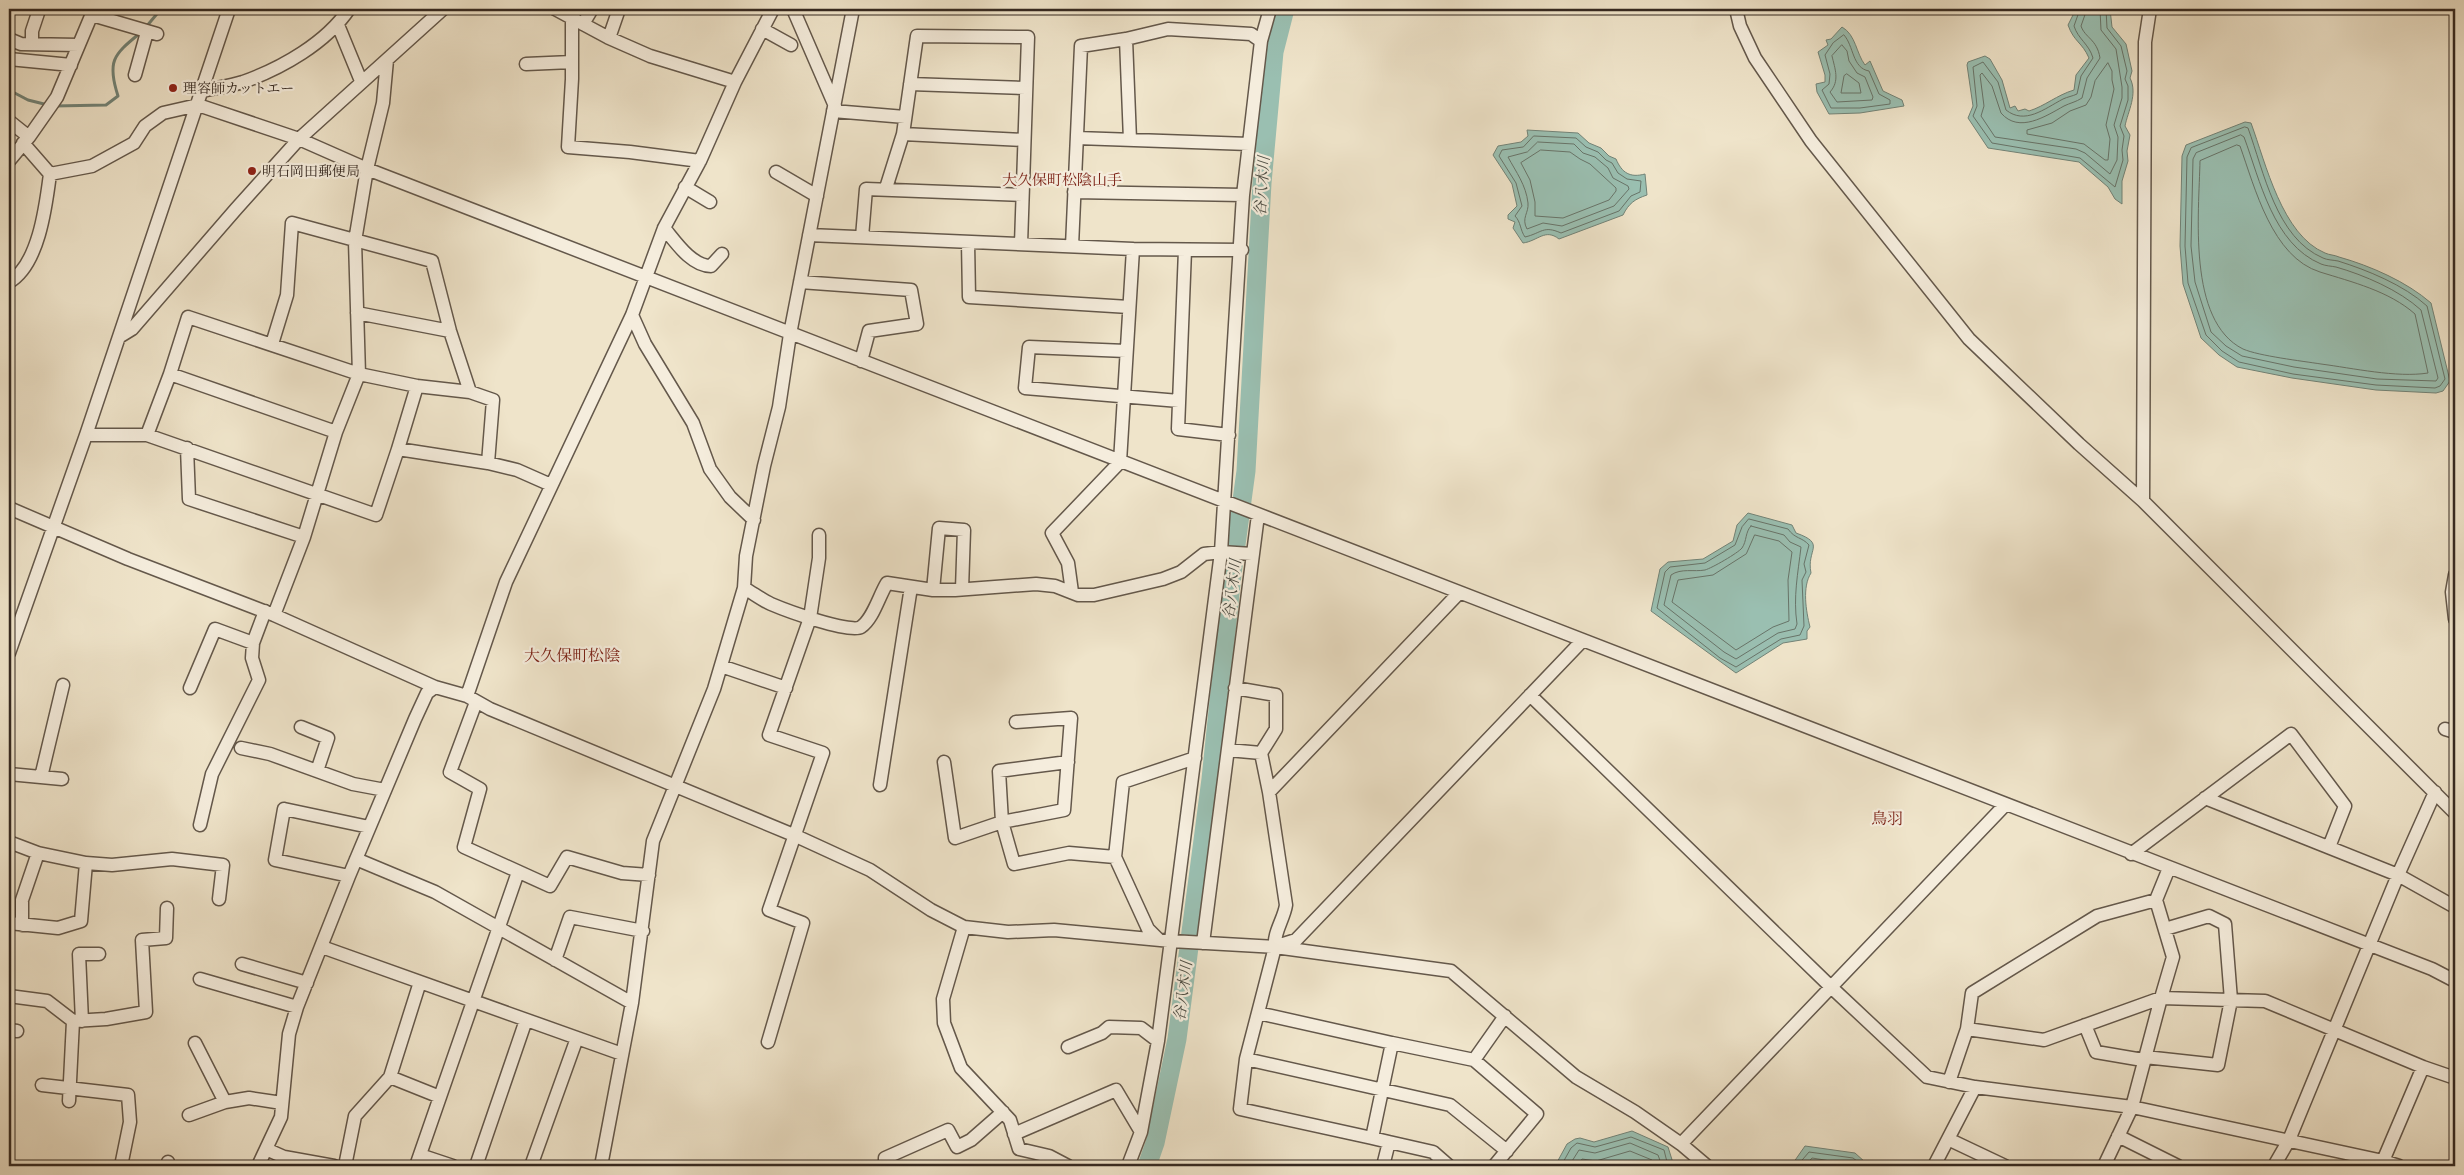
<svg xmlns="http://www.w3.org/2000/svg" width="2464" height="1175" viewBox="0 0 2464 1175" font-family="Alegreya,'Noto Serif JP',serif">
<rect width="100%" height="100%" fill="#efe4ca"/>
<filter id="stains"><feTurbulence type="fractalNoise" baseFrequency=".004" numOctaves="4"/><feColorMatrix values="0 0 0 0 .2 0 0 0 0 .09 0 0 0 0 .02 0 0 0 .5 -.17"/></filter>
<radialGradient id="worn" r=".72"><stop offset=".6" stop-color="#630" stop-opacity="0"/><stop offset="1" stop-color="#630" stop-opacity=".3"/></radialGradient>
<path fill="#9abfb1" stroke="#728377" d="M2076,9H2110L2112,27L2126,44L2132,71L2130,78C2138,94 2128,111 2125,126L2130,135L2127,151L2128,161L2122,181V204L2115,199L2108,187L2079,162L1988,148L1968,118L1973,106L1967,65L1968,62L1985,56L1990,59L2002,80L2010,108L2015,106L2018,111L2025,109L2029,111C2045,106 2057,95 2074,90L2076,75L2089,58C2082,42 2074,42 2068,25Z
M1842,27C1856,35 1856,53 1865,65L1870,61L1883,91L1902,100L1904,106L1860,113L1829,114L1817,92L1816,84L1825,82V75L1818,52L1828,45L1826,40L1831,39Z
M2245,122L2251,123C2266,164 2282,235 2325,253C2329,255 2335,255 2339,257C2371,266 2407,282 2431,303L2450,381L2443,391L2436,393L2376,390L2292,378L2237,367L2219,355L2201,338L2183,284L2180,246L2182,156L2186,145Z
M1527,130L1578,133L1589,143L1601,148L1609,156L1616,159C1622,173 1630,178 1645,174L1647,195C1635,199 1629,203 1623,215L1559,239C1545,228 1538,241 1523,243L1513,228L1515,222L1508,219V215L1517,206L1512,184L1493,155L1498,146L1521,142L1528,136Z
M1748,513L1792,525L1796,533C1827,544 1806,549 1811,573C1802,587 1806,611 1810,627L1807,631V639L1783,643L1736,673L1651,611L1660,569L1668,562L1703,559L1733,541L1737,525Z
M1632,1131L1668,1147L1674,1166H1555L1567,1144L1575,1139L1580,1138L1594,1142Z
M1805,1146L1855,1153L1865,1162L1860,1166H1791Z"/>
<g fill="none" stroke-linecap="round" stroke-linejoin="round">
<path stroke="#687469" stroke-width="1" d="M2080,9L2074,26C2078,39 2089,44 2093,58L2081,76L2077,94C2073,96 2067,97 2063,99C2044,109 2025,125 2006,110L1998,82L1983,62L1973,67L1977,106L1973,116L1992,143L2080,158L2115,187L2123,160L2122,150L2124,136L2120,126L2128,100V86L2125,79L2127,71L2121,46L2107,28L2106,9
M2087,9L2081,26C2085,38 2097,39 2100,58L2087,78L2082,98C2076,102 2070,103 2064,106C2046,116 2019,134 2001,113L1992,86L1982,73L1980,75L1984,106L1981,116L1995,137L2076,149L2085,153L2110,174L2117,160L2118,137L2114,125L2122,98V87L2116,49L2101,30L2100,9
M1844,35C1854,46 1852,68 1869,71L1879,94L1890,100V104L1860,108H1831L1822,90L1829,84L1830,74L1825,55L1833,43Z
M1842,45L1847,51L1849,61L1857,73L1865,77L1873,97L1872,100L1837,102L1830,92C1840,81 1835,69 1832,56Z
M2108,63L2112,71V80L2114,89L2106,125L2110,139L2108,160H2105L2084,144L2027,134V130L2052,123L2070,111L2086,105L2091,97L2095,81Z
M1847,74L1859,83L1861,93H1841L1844,76Z
M2245,127L2248,128C2264,172 2276,238 2323,258C2327,260 2333,260 2338,261C2367,270 2404,285 2427,306L2445,379L2440,386L2435,388L2376,385L2293,374L2239,362L2222,351L2206,335L2188,283L2185,246L2187,157L2191,148Z
M2241,135L2244,137C2260,180 2273,244 2321,264C2326,266 2331,266 2336,267C2364,275 2399,290 2421,310L2438,378L2436,381L2377,379L2294,367L2242,356L2226,346L2211,332L2195,282L2191,246L2193,159L2196,153Z
M1534,136L1576,138L1586,147L1598,152L1606,160L1612,163L1618,173L1627,179L1641,181L1640,192L1631,196L1619,211L1561,233C1543,225 1542,233 1525,237C1520,230 1521,222 1515,216L1522,206L1516,183L1499,156L1502,150L1523,147Z
M1538,142L1574,144L1583,153L1595,157L1608,168L1613,178L1628,186L1629,189L1614,206L1562,226L1543,223L1527,229C1521,218 1529,213 1528,203C1526,185 1516,172 1508,157L1527,152Z
M2237,145L2240,146C2255,188 2272,257 2320,272C2352,282 2389,291 2415,314L2428,373C2397,378 2352,368 2321,364C2302,361 2259,356 2243,349C2187,321 2199,213 2200,161Z
M1541,150L1570,152L1580,159L1590,164L1616,188V191L1609,200L1563,218L1535,216V202L1530,180L1521,163Z
M1749,519L1788,529C1795,539 1802,537 1809,545L1804,564L1806,572L1802,580L1804,626L1800,635L1781,639L1736,667L1720,658L1657,608L1665,572L1670,567L1705,563L1735,545L1742,527Z
M1751,526L1784,535L1790,542L1801,547C1798,573 1793,597 1797,624L1795,629L1778,633L1736,659L1724,652L1664,605L1671,575C1681,568 1694,572 1705,570C1712,568 1738,553 1742,548C1747,541 1745,532 1751,526Z
M1755,535L1779,541L1792,552L1788,580L1789,621L1773,627L1736,650L1672,602L1678,580L1713,575L1746,554Z
M1561,1166L1571,1148L1577,1143L1595,1147L1631,1137L1664,1150L1668,1166
M1569,1166L1579,1150L1595,1153L1630,1143L1658,1155L1662,1166
M1578,1166L1582,1159L1596,1161L1630,1151L1652,1160L1654,1166
M1797,1166L1809,1152L1853,1158L1857,1161V1166
M1805,1166L1812,1158L1849,1164L1851,1166"/>
<path stroke="#728377" stroke-width="3" d="M146,27L161,9
M9,90L28,100L48,105
M54,106L106,105L118,96C107,62 113,55 139,34"/>
<path stroke="#9abfb1" stroke-width="19" d="M1147,1166L1155,1143L1177,1039L1211,779L1232,574L1246,471L1262,183L1274,52L1285,9"/>
<defs>
<path id="minor" d="M555,9L609,38L650,56L735,82
M793,9L835,106
M1736,9L1740,26L1755,58L1811,141L1969,339L2079,444L2143,501L2455,813
M92,15L157,34
M572,18V79L568,147L630,152L700,161
M583,24L592,9
M338,25L361,81
M762,29L791,45
M609,38L619,9
M9,39L21,44L79,45
M1126,39L1130,140
M32,43V31L39,10L36,9
M9,59L71,65
M526,64L572,62
M135,75L147,32
M910,84L1026,88
M202,91C215,88 230,86 243,82C282,68 326,43 349,9
M833,111L905,117
M9,121L29,137
M903,134L1024,140
M1077,138L1249,144
M23,143L50,174L92,166L134,143L145,126L163,113L198,105L299,139L367,169L2432,969L2455,981
M9,161L29,137L57,97L94,9
M776,172L817,196
M685,187L710,202
M886,188L903,134L917,36L1028,37L1021,244
M1074,192L1243,195
M664,228C675,241 691,266 711,266L722,254
M809,235L1133,249L1242,250
M862,237L866,189L1022,195
M968,242L969,297L1129,307
M1072,246L1081,46L1126,39L1168,29L1251,34L1261,41
M1185,250L1178,429L1229,435
M9,282C39,265 46,205 50,174
M800,282L911,290L917,324L869,331L861,361
M357,313L450,331
M632,315L645,344L693,423L710,469L730,497L754,520
M119,337L132,329L236,209L299,139L443,9
M1126,351L1029,347L1025,388L1179,401
M170,374L336,432
M86,435H147L376,515L398,449L488,463L493,400L470,392L450,331L432,261L292,223L287,295L272,344
M147,435L170,374L188,317L359,374L417,386L470,392
M187,448L189,499L304,537
M398,449L417,386
M488,463L517,470L551,485
M2143,501L2145,42L2150,9
M9,508L128,559L274,615L435,687L467,696L490,709L796,836L870,870L931,910L964,927L1008,932L1054,930L1171,941L1275,947L1451,971L1576,1077L1635,1112L1681,1144L1707,1166
M2455,575L2452,592L2455,619
M744,588C753,593 762,600 771,604C785,610 850,634 861,627C873,619 879,596 887,583L933,590H955L1036,584L1055,586L1078,595H1094L1163,579L1181,572L1204,554L1221,552L1252,554
M933,590L939,528L964,530L962,589
M1072,592L1068,563L1052,533L1120,462L1133,249
M274,615L304,537L336,432L359,374L355,241L367,169L383,103L387,60
M9,653L86,435L229,9
M721,666L786,688
M190,688L215,629L253,643L265,611
M1235,688L1276,695V729L1261,753L1269,792
M1530,695L1831,987L1927,1077L1975,1087L2132,1107L2383,1161L2399,1166
M467,696L506,582L632,315L664,228L700,161L735,82L773,9
M476,702L450,772L480,789L464,847L550,886L567,857L622,873L649,875
M301,727L328,738L317,771
M2445,729L2455,732
M241,748L270,754L353,784L385,790
M1228,750L1261,753
M944,762L955,838L1002,822L1064,810L1071,718L1016,722
M1068,762L999,771L1002,822L1014,864L1069,853L1115,857
M9,774L62,779
M41,777L63,685
M880,785L911,587
M2205,798L2398,875L2455,907
M200,825L212,774L259,680L252,658L253,643
M9,842L38,853L86,863L81,921L58,928L9,923
M2131,854L2291,734L2345,806L2329,847
M356,859L435,892L632,1003
M86,863L112,865L172,859L223,865L219,899
M349,876L275,860L284,809L369,827
M22,925V900L38,853
M964,927L943,999L944,1023L961,1068L1010,1120L1019,1149L1049,1156L1068,1166
M1159,940L1148,929L1115,857L1123,782L1195,758
M1203,943L1258,515
M1280,945L1296,940L1582,641
M322,947L622,1054
M555,960L570,917L643,931
M242,964L307,983
M200,979L297,1007
M9,996L47,1001L73,1021L69,1101
M1258,1013L1392,1043
M73,1021L106,1019L146,1012L142,940L166,938L167,908
M82,1021L79,954H99
M2085,1025L2096,1052L2137,1059L2145,1057L2218,1065L2231,1000L2225,924L2209,916L2165,929
M1967,1029L2044,1040L2161,998L2173,957L2156,900L2169,868
M9,1030L17,1031
M768,1042L803,923L769,910L823,753L769,735L810,618L819,558V535
M195,1043L225,1102
M1068,1047L1102,1033L1109,1027L1141,1028L1158,1041
M1246,1059L1450,1105L1507,1151
M1474,1060L1505,1016
M390,1077L440,1097
M1949,1082L1967,1029L1972,993L2097,916L2156,900
M42,1085L128,1095L130,1122L121,1166
M189,1115L225,1102L249,1098L282,1103
M1014,1134L1116,1090L1141,1132
M2118,1136L2178,1166
M1372,1138L1240,1109L1246,1059L1275,947C1273,933 1284,919 1286,905L1269,792L1458,594
M1948,1139L2005,1166
M1389,1142L1433,1152L1449,1166
M1681,1144L2005,805
M266,1149L284,1157L334,1166
M420,1155L453,1166
M2383,1161L2423,1067
M168,1166V1162
M258,1166L281,1117L289,1034L297,1007L349,876L415,719L427,693L435,687
M345,1166L355,1116L390,1077L420,982
M416,1166L518,872
M476,1166L526,1020
M531,1166L577,1038
M601,1166L632,1003L653,841L714,689L744,588L746,556L764,466L779,407L790,334L853,9
M885,1166V1158L948,1130L957,1147L971,1140L1003,1112
M1128,1166L1141,1132L1158,1041L1221,552L1243,195L1261,41L1270,9
M1383,1166L1389,1142L1372,1138L1392,1043L1474,1060L1537,1114L1494,1166
M1934,1166L1975,1087
M2104,1166L2132,1107L2161,998L2265,1001L2423,1067L2455,1078
M2274,1166L2289,1140L2398,875L2435,792"/>
</defs>
<use href="#minor" stroke="#64584b" stroke-width="15"/>
<use href="#minor" stroke="#f5eddd" stroke-width="12"/>
</g>
<g fill="#8f2418" stroke="#f5eddd" stroke-width="2">
<circle cx="173" cy="88" r="5"/>
<circle cx="252" cy="171" r="5"/>
</g>
<g text-anchor="middle" stroke-width="4.5" stroke-linejoin="round" paint-order="stroke">
<g font-size="14" fill="#352921" stroke="#f5eddd" text-anchor="start">
<text x="183" y="93">理容師カットエー</text>
<text x="262" y="176">明石岡田郵便局</text>
</g>
<g font-size="15" fill="#7a1f14" stroke="#f5eddd">
<text x="1062" y="185">大久保町松陰山手</text>
</g>
<g font-size="15" font-style="italic" fill="#4e4e45" stroke="#f5eddd">
<text transform="translate(1262 186) rotate(-86)" y="5">谷八木川</text>
<text transform="translate(1232 589) rotate(-83)" y="5">谷八木川</text>
<text transform="translate(1183 991) rotate(-83)" y="5">谷八木川</text>
</g>
<g font-size="16" fill="#7a1f14" stroke="#f5eddd">
<text x="572" y="661">大久保町松陰</text>
<text x="1887" y="824">鳥羽</text>
</g>
</g>
<rect width="2464" height="1175" fill="none" stroke="#efe4ca" stroke-width="30"/>
<rect x="10" y="10" width="2444" height="1155" fill="none" stroke="#352921" stroke-width="2.5"/>
<rect x="15" y="15" width="2434" height="1145" fill="none" stroke="#352921"/>
<rect width="100%" height="100%" filter="url(#stains)"/>
<rect width="100%" height="100%" fill="url(#worn)"/>
</svg>
